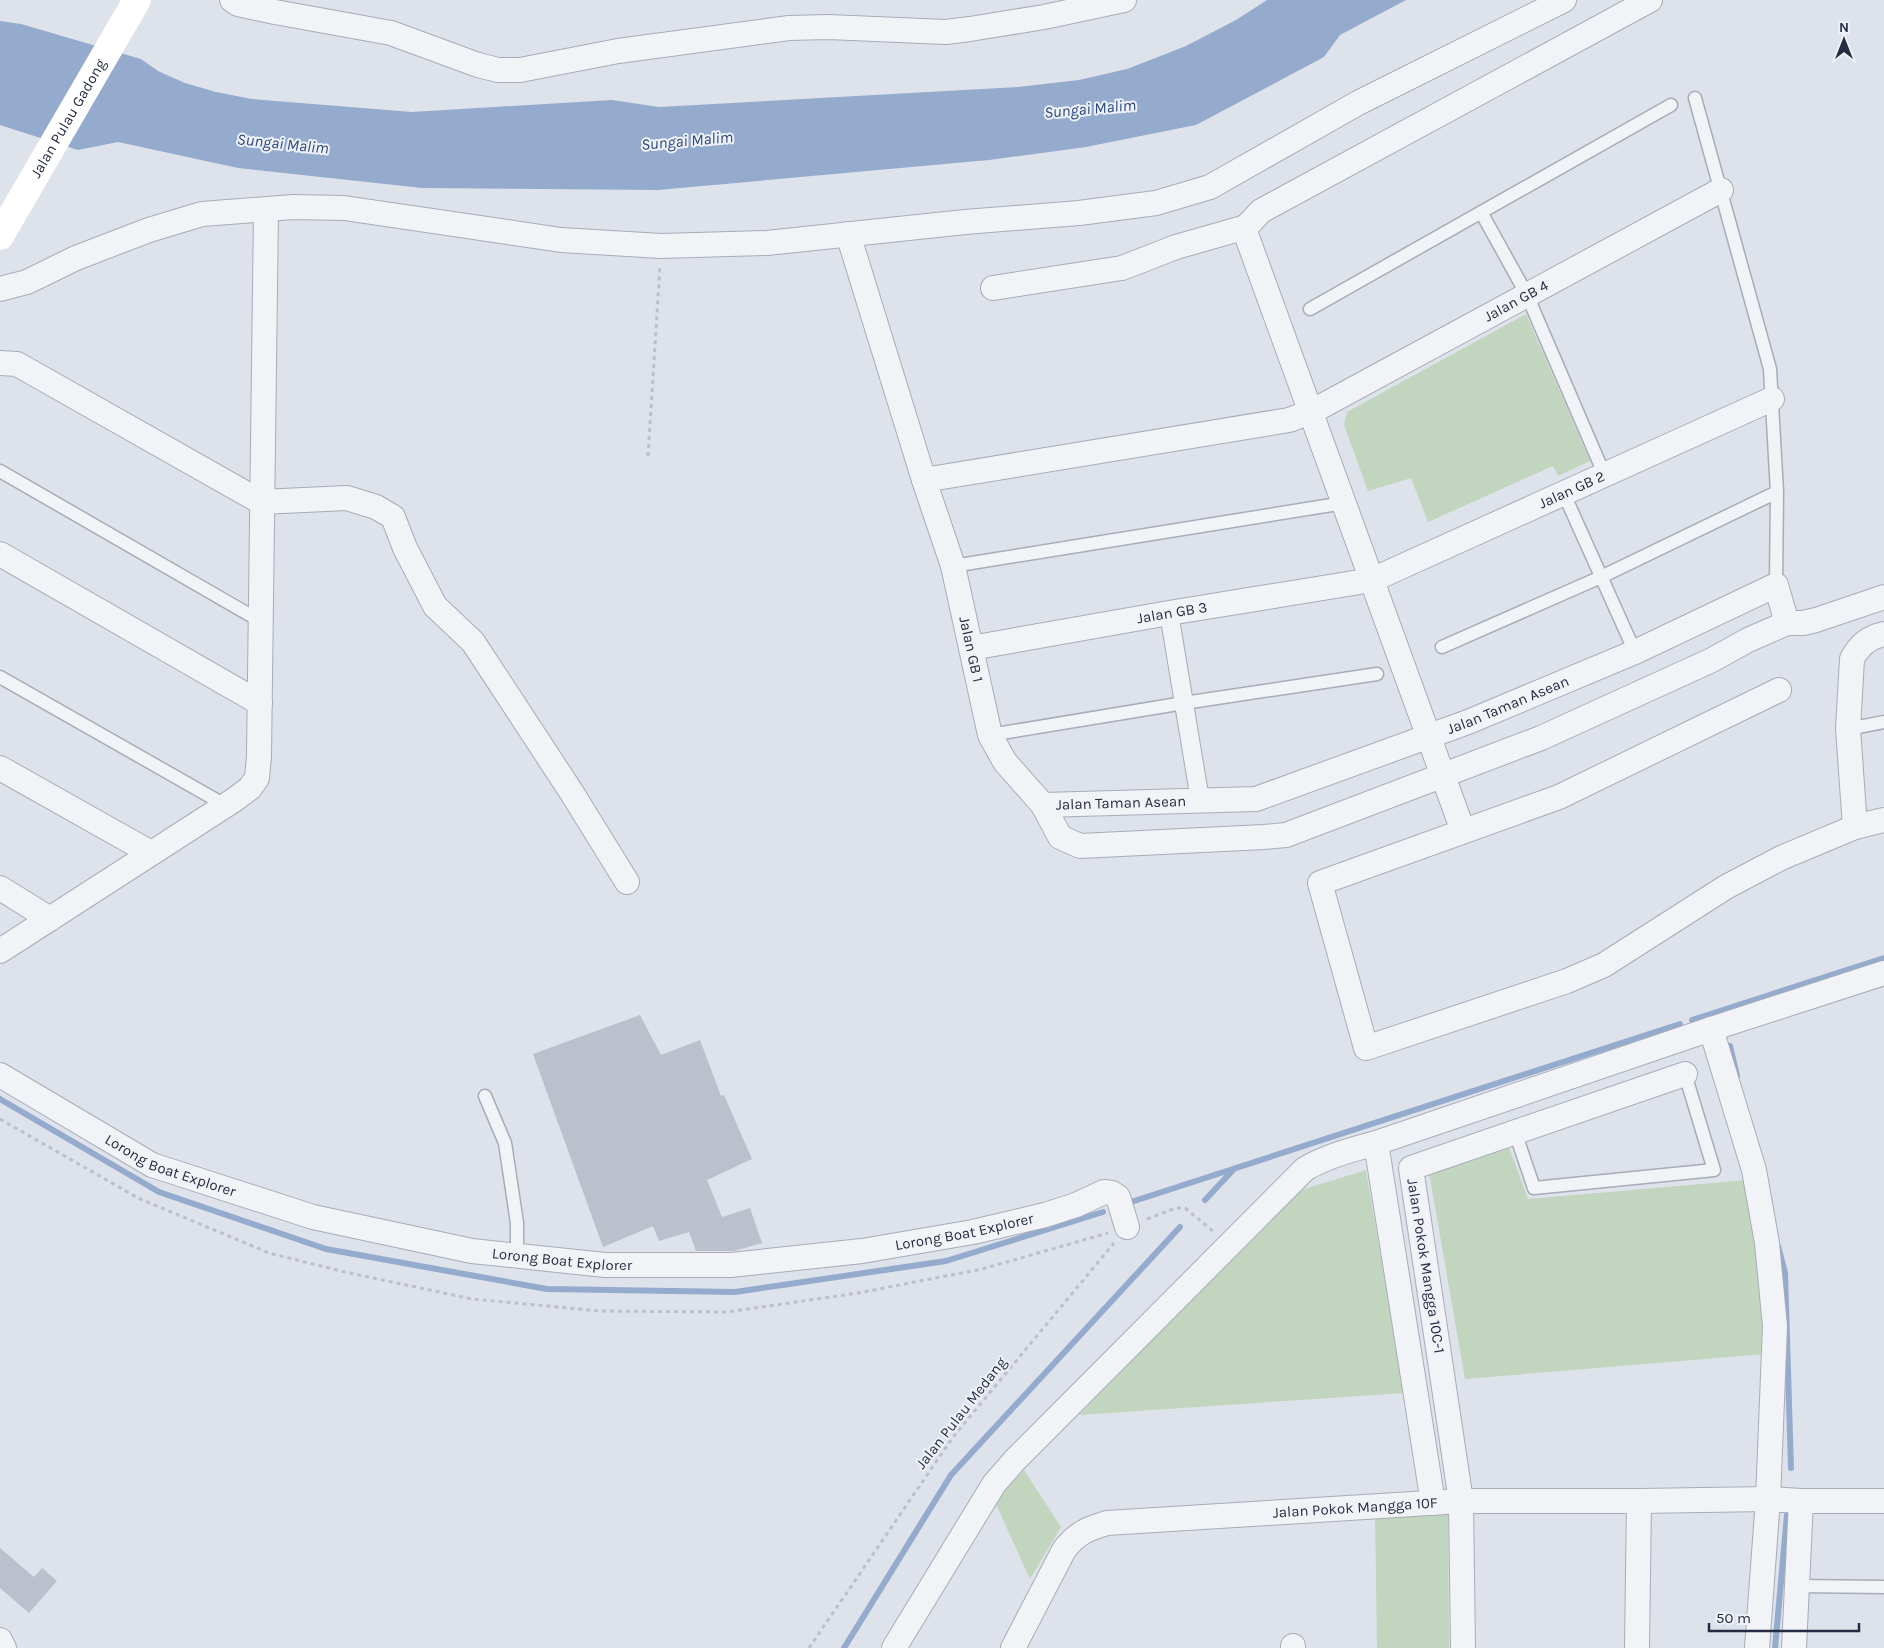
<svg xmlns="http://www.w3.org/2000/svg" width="1884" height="1648" viewBox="0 0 1884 1648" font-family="Karla,sans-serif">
<rect width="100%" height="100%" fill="#dee2ea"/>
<path fill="#c2d5bf" d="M1526,314L1590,461L1558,476L1553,466L1428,522L1411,478L1368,491L1344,425L1347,412Z
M1509,1147L1528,1199L1748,1180L1766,1354L1465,1379L1429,1172Z
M1366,1170L1404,1393L1079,1415L1298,1191Z
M1024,1470L1061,1527L1030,1579L995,1502Z
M1448,1512L1449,1648H1377L1375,1513Z"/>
<path fill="#95abce" d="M1267,0H1406L1340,35L1324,57L1196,125L1086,147L989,160L658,190L422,188L238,168L118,142L78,150L0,125V21L21,24L141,59L158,71L185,83L216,92L252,99L412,112L612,100L659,107L1018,87L1079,80L1127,69L1186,46L1236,20Z"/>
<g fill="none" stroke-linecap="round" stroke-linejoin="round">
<path stroke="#95abce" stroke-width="6" d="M1692,1020L1884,958
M1730,1046L1737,1076
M0,1099L159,1192L326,1249L547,1289L735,1292L946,1261L1103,1212
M1205,1200L1234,1169
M1131,1202L1680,1024
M1778,1246L1785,1273L1791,1468
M844,1648L951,1475L1180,1227
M1775,1648L1787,1515"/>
</g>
<path fill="#bbc0cd" d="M640,1015L661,1055L700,1040L721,1096L724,1095L752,1159L707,1180L722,1217L750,1208L762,1243L734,1251H696L689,1232L659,1241L653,1226L603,1247L533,1054Z
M0,1548L34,1577L42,1568L57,1581L29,1613L0,1588Z"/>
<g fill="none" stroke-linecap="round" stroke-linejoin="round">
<defs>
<path id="service" d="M1695,98L1770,369L1777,492L1776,585
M1481,212L1527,295L1605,476
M1310,309L1671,105
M0,471L262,622
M1564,494L1635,652
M953,566L1344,503
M1442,647L1601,577L1777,492
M0,677L225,805
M1848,729L1884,722
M990,735L1184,703L1377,674
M485,1096L505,1143L517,1223V1256
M1515,1132L1534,1188L1714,1170L1685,1074
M1797,1586L1884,1587"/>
<path id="pedestrian" d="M1169,613L1200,800"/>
<g id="minor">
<path d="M232,0L238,4L275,12L391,33L478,65L498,70H520L618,51L789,28L828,27L946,32L970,29L1044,17L1124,0"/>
<path id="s1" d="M848,234L924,480L1289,420L1311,412L1721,190"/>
<path d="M993,288L1122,268L1176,247L1246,227"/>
<path d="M0,289L27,282L76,258L149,230L202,214L293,207L344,208L561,240L661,246L767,243L965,222L1079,213L1156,203L1210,187L1358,103L1564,0"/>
<path d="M0,363L17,364L261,502L347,498L376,507L393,517L405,548L435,606L473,642L572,793L627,882"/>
<path id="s2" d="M924,480L953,566L990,735L1005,762L1043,805L1060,837L1080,846L1264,837L1286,835L1541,738L1712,660L1748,640L1787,623H1803L1816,620L1884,597"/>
<path d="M0,554L260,703"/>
<path id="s3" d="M971,648L1169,613L1372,580L1772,399"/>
<path d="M1779,690L1559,797L1320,883L1366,1048L1567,981L1604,965L1726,887L1781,858L1855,827L1884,820"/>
<path d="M0,768L151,853"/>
<path id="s4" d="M1043,805L1256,799L1468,722L1635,652L1776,585L1787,623"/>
<path d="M1855,827L1848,729L1852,659C1859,645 1869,637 1884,634"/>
<path d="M1463,831L1246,234V227L1261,211L1650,0"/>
<path d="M0,888L50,919"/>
<path d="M0,951L234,800L250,788L257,778L259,756L266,210"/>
<path d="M1711,1029L1754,1170L1767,1243L1775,1326L1768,1499L1757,1648"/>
<path id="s5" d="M0,1075L152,1165L313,1217L472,1251L605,1265H731L862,1251L973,1232L1045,1215L1076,1205L1104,1192L1112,1193L1118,1197L1127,1227"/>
<path d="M1376,1143L1433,1503"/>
<path d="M0,1640L4,1648"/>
<path d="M1293,1646V1648"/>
<path d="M894,1648L994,1484L1014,1461L1305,1169C1327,1156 1351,1150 1376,1143L1711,1029L1884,973"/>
<path id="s6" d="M1013,1648L1064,1550C1077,1533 1087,1529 1107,1523L1461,1501H1639L1768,1499L1801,1501H1884"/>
<path d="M1463,1648L1461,1501L1411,1168L1685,1074"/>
<path d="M1637,1648L1639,1501"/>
<path d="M1794,1648L1801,1501"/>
</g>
</defs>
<use href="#service" stroke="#a7acb8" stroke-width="15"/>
<use href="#pedestrian" stroke="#a7acb8" stroke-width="20"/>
<use href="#minor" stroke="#a7acb8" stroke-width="26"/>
<path stroke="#bdc0c8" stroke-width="3" stroke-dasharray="4 4" stroke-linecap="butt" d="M648,456L660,267
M0,1119L138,1198L269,1253L345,1272L472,1299L600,1311L727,1312L858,1293L982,1269L1108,1233
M1147,1219L1176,1208H1185L1213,1231
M809,1648L953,1437L1114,1243"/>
<use href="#service" stroke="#f2f3f7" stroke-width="12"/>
<use href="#pedestrian" stroke="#f2f3f7" stroke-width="18"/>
<use href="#minor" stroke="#f2f3f7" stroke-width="24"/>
<path stroke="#fff" stroke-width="28" id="s7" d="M0,236L137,0"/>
</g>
<g text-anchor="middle" stroke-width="4" stroke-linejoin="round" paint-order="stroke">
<g font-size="15" fill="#262d43" stroke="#eef1f7">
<text dy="5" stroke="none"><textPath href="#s7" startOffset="136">Jalan Pulau Gadong</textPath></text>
<text dy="5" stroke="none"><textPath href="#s1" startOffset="884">Jalan GB 4</textPath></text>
<text dy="5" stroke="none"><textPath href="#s3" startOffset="626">Jalan GB 2</textPath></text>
<text dy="5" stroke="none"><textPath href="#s3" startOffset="204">Jalan GB 3</textPath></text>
<text dy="5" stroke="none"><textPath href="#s2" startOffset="176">Jalan GB 1</textPath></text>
<text dy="5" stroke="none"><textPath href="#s4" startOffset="482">Jalan Taman Asean</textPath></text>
<text dy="5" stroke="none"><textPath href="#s4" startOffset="78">Jalan Taman Asean</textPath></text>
<text dy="5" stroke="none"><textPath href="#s5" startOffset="194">Lorong Boat Explorer</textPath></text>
<text dy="5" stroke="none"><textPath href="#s5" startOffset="1004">Lorong Boat Explorer</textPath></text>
<text dy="5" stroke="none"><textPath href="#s5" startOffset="599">Lorong Boat Explorer</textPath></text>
<text transform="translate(1426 1266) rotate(81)" y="5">Jalan Pokok Mangga 10C-1</text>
<text transform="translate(961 1413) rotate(-52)" y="5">Jalan Pulau Medang</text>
<text dy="5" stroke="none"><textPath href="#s6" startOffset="411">Jalan Pokok Mangga 10F</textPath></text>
</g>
<g font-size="16" font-style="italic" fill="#2b477b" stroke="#eef1f7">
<text transform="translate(1090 108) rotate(-5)" y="6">Sungai Malim</text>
<text transform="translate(687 140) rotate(-5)" y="6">Sungai Malim</text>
<text transform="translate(283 143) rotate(6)" y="6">Sungai Malim</text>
</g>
</g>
<g transform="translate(1844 40)" stroke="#eef1f7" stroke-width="4" paint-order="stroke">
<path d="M0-4L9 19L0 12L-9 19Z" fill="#262d43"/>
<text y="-8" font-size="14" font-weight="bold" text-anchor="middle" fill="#262d43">N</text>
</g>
<path d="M1709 1623v8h150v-8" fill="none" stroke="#262d43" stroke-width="2.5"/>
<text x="1716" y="1623" font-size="15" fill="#262d43" stroke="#eef1f7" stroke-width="4" paint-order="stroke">50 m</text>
</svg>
